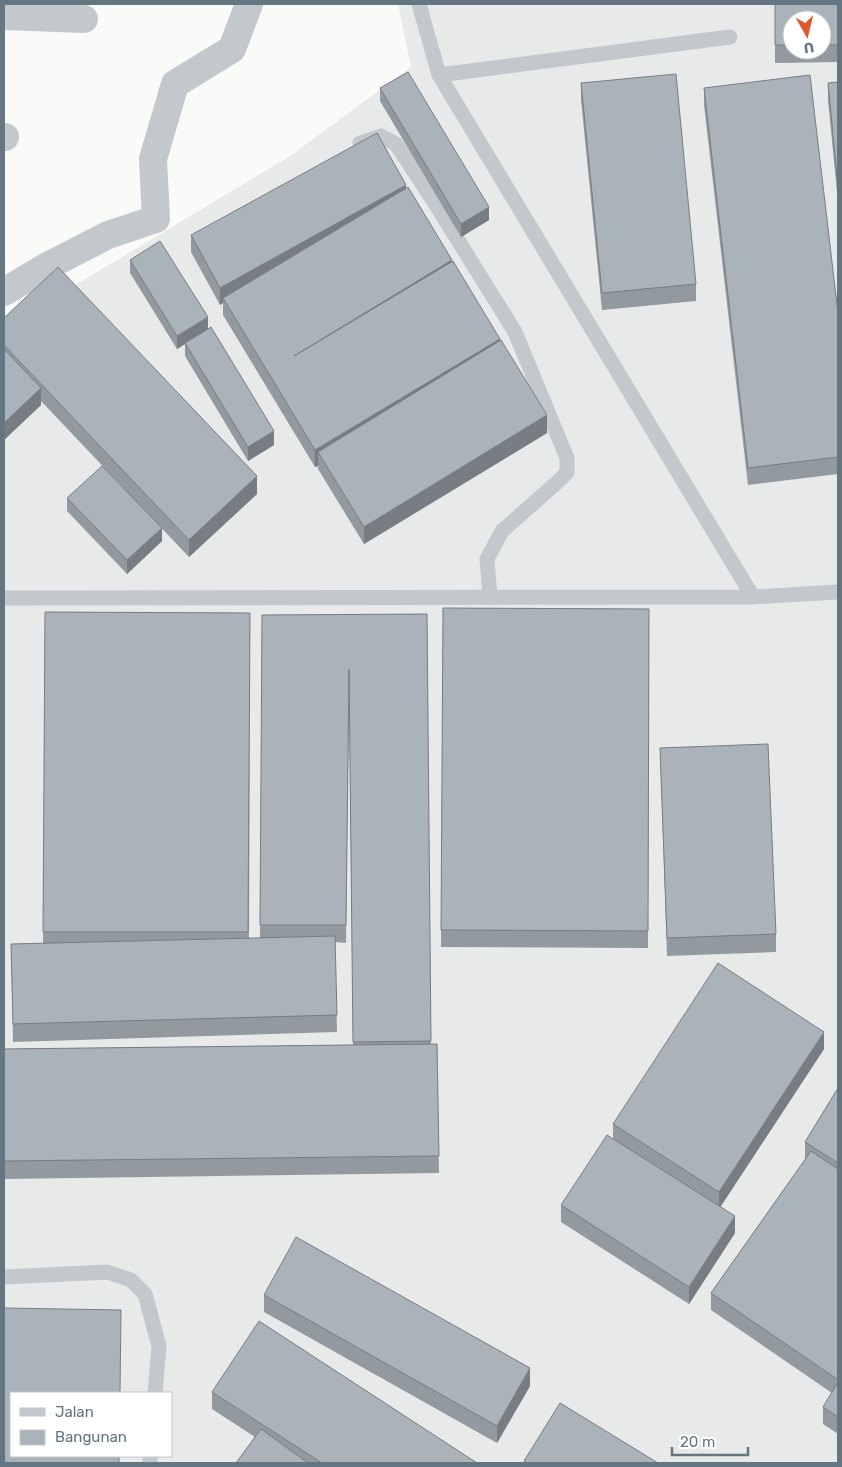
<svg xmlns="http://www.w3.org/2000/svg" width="842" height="1467" viewBox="0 0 842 1467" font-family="Rubik,sans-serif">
<rect width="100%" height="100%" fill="#fafaf8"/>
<path fill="#e8e9e9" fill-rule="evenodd" d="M398,4H838V1463H4V328L290,156L411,67ZM792,20H822V50H792ZM11,1393H171V1456H11Z"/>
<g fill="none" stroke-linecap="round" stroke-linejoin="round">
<path stroke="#c3c8cc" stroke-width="15" d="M419,4L439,75L753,597
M439,75L730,37
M360,143L381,136L396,144L433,200L515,332L567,458V472L562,478L502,531L487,559L490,597
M4,598L753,597L838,592
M4,1277L107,1272L131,1280L145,1294L159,1346L155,1393
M150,1463V1456"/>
<path stroke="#c3c8cc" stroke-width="28" d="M4,16L84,19
M4,137H5
M4,292L44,268L108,235L156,219L153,159L175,84L232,49L249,4"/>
</g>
<path fill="#929a9f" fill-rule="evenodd" d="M775,4H838V62L775,63ZM792,20H822V50H792Z
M838,82V203L828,100V83Z
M581,83L696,284V301L602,310L581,100Z
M380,88L489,220L461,237L380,101Z
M704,88L838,313V474L748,485L704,105Z
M406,188L500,340L547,433L364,544L318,469V466L315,467L223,315V303L220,305L191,252V235Z
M130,260L208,329L274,445L248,461L185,356V344L177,349L130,273Z
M4,318L257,494L189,557L41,401V405L4,440Z
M67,498L162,541L127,574L67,511Z
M443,608L649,609L648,948L441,947Z
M45,612L250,613L249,938H260L262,615L427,614L431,1044H437L439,1173L4,1179V1049L353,1045L349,686L346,943L335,942L337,1032L13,1042L11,944L43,943Z
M660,748L776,934V952L667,956Z
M824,1049L720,1207L735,1233L689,1304L561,1222V1205L613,1138V1124Z
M838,1088V1434L823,1424V1407L832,1393L711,1310V1293L805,1160V1142Z
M264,1295L530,1386L497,1443L264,1312Z
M212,1392L477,1463H236L255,1437L212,1409Z"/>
<path fill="#777d82" d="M406,185V203L223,298V303L220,305V288Z
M489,207V220L461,237V224Z
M452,260V277L294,356Z
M208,317V331L185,343V344L177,349V336Z
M500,339V356L318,452V466L315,467V450Z
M41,388V405L4,440V423Z
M547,415V433L364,544V527Z
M274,431V445L248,461V447Z
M257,476V494L189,557V540Z
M162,528V541L127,574V560Z
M824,1032V1049L719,1209V1192Z
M735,1216V1233L689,1304V1287Z
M530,1368V1386L497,1443V1426Z"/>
<path fill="#aab3b9" stroke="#777d82" d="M775,4H838V45H822V20H792V45H775Z
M408,72L489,207L461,224L380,88Z
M676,74L696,284L602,293L581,83Z
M810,75L838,313V457L748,468L704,88Z
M838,82V186L828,83Z
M377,133L406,185L220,288L191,235Z
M408,187L452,260L294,356L453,261L500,339L315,450L223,298Z
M160,241L208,317L177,336L130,260Z
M58,267L257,476L189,540L4,345V318Z
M211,327L274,431L248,447L185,343Z
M501,340L547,415L364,527L318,452Z
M4,349L41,388L4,423Z
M102,466L162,528L127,560L67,498Z
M443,608L649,609L648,931L441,930Z
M45,612L250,613L248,932H43Z
M427,614L431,1041L353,1042L349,669L346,925H260L262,615Z
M768,744L776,934L667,938L660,748Z
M335,936L337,1015L13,1024L11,944Z
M718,963L824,1032L719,1192L613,1124Z
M437,1044L439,1156L4,1161V1049Z
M838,1088V1163L805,1142Z
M607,1135L735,1216L689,1287L561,1205Z
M811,1151L838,1169V1377L837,1379L711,1293Z
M296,1237L530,1368L497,1426L264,1295Z
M4,1308L121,1310L120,1393H11V1456H119V1463H4Z
M259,1321L477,1463H322L212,1392Z
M838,1382V1417L823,1407Z
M560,1403L658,1463H528L524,1461Z
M261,1429L308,1463H236Z"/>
<rect width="842" height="1467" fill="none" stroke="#657683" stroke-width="10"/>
<rect x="10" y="1392" width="162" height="65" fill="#ffffff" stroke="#c1c8cd"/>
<rect x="20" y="1408" width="25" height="8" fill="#c3c8cc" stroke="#c1c8cd"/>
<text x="55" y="1417" font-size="15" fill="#657683">Jalan</text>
<rect x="20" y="1430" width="25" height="15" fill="#aab3b9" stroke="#c1c8cd"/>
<text x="55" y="1442" font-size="15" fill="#657683">Bangunan</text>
<g transform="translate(807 35) rotate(172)"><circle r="24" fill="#ffffff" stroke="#c1c8cd"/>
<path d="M0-4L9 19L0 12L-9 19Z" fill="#e4572e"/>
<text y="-8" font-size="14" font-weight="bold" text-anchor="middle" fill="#657683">U</text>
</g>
<path d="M672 1447v8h76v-8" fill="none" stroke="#657683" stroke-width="2.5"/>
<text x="680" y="1447" font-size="15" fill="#657683" stroke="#ffffff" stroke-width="4" paint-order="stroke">20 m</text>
</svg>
